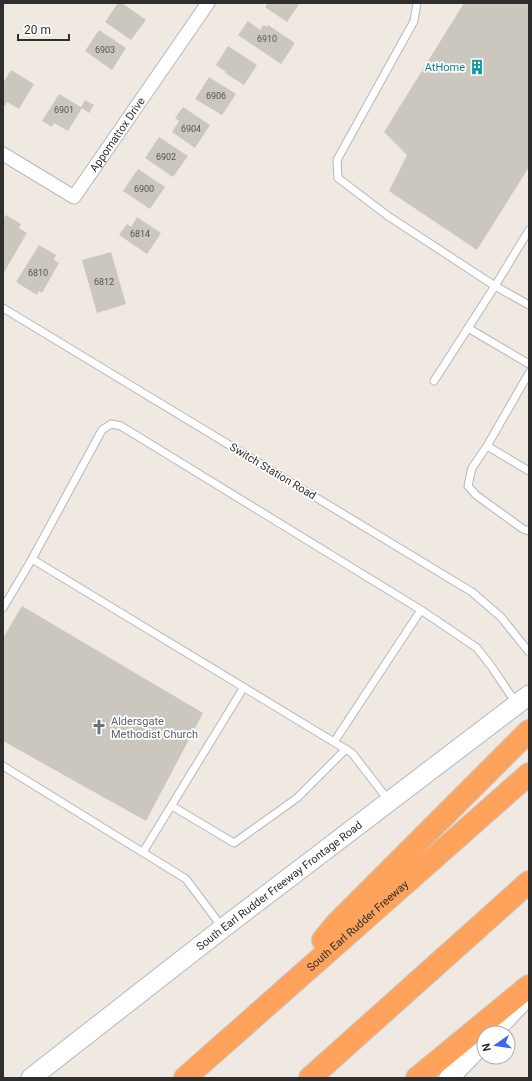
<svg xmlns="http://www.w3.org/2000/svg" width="532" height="1081" viewBox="0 0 532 1081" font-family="Roboto,sans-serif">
<rect width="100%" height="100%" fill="#efe9e1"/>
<path fill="#cbc7bf" d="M118,3H122L146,20L131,40L105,22Z
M268,3H300L287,22L265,7Z
M464,3H529V167L477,250L389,191L407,155L384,132Z
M248,21L260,30L263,25L267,27L268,25L295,43L281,64L238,35Z
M99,30L126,48L112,70L85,51Z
M228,46L257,65L244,85L225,73L226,72L216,65Z
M11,70L34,84L19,109L7,102L5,106L3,104V83Z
M209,77L236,94L222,115L195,99Z
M59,94L81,107L85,100L94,105L89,113L82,108L68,131L54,123L52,127L42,121Z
M183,107L210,125L195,148L172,132L179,121L175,118Z
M159,137L188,156L173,177L145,158Z
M138,169L165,187L150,209L123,191Z
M6,215L21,224L19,228L27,233L3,274V219Z
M137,217L161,233L147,254L119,235L127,224L131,227Z
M39,245L56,255L54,260L59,263L42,293L39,291L37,295L16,282Z
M111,252L126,304L97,313L82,260Z
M22,606L203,713L146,821L3,741V638Z"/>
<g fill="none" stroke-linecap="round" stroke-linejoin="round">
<defs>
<path id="lane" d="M417,3L414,21L337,160L338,178L388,216L495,286L434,381
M529,230L495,286L529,305
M3,308L472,592L501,617L529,652
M468,328L529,364
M529,373L487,446L472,468L468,486L476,495L523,529L529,531
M487,446L529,471
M32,559L102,430L111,424L121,426L421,610L477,648L491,666L516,703
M3,608L32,559L352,753L389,801
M334,742L421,610
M3,766L186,879L222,927
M172,806L234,843L297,798L346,749
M143,852L244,687"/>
<g id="street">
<path id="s1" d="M3,154L74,197L208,3"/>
</g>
<g id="secondary">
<path d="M492,1033L522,1002"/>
<path id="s2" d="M31,1078L223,928L529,695"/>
<path d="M449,1078L484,1042"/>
</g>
<g id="highway">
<path d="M323,940L336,924L529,731"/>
<path id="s3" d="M185,1078L529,774"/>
<path d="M310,1078L529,882"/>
<path d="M417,1078L529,986"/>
</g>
</defs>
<use href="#lane" stroke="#b4b7c1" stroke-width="9"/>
<use href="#street" stroke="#b4b7c1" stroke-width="15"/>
<use href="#secondary" stroke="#b4b7c1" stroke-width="21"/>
<use href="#highway" stroke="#c9c9c9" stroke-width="24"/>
<use href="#lane" stroke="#fff" stroke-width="7"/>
<use href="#street" stroke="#fff" stroke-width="13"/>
<use href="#secondary" stroke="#fff" stroke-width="19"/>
<use href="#highway" stroke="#ffa35c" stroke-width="22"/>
</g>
<defs>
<symbol id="building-bare" viewBox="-9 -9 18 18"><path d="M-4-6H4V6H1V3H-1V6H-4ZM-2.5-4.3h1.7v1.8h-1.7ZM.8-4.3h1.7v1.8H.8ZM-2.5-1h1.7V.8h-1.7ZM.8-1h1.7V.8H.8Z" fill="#0f9aa8" stroke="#fff" stroke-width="2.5" paint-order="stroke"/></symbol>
<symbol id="church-bare" viewBox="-9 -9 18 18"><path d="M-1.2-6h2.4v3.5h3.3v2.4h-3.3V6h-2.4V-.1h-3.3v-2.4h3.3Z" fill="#6b7280" stroke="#fff" stroke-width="2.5" paint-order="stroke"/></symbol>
</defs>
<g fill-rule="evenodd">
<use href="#building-bare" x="466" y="56" width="22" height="22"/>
<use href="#church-bare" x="88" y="716" width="22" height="22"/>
</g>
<g text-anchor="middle" stroke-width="3.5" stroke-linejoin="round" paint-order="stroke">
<g font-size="9" fill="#555452">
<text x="267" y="42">6910</text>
<text x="105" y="53">6903</text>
<text x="216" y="99">6906</text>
<text x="64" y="113">6901</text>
<text x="191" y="132">6904</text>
<text x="166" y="160">6902</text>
<text x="144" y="192">6900</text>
<text x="140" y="237">6814</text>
<text x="38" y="276">6810</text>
<text x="104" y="285">6812</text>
</g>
<g font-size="11" fill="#0d838f" stroke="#fff" text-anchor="end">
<text x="465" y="71">AtHome</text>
</g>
<g font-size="11" fill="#2e2e2e" stroke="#fff">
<text dy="4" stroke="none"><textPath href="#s1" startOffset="159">Appomattox Drive</textPath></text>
<text transform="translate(273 471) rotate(31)" y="4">Switch Station Road</text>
<text dy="4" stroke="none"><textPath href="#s2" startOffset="314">South Earl Rudder Freeway Frontage Road</textPath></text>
<text dy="4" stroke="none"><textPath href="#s3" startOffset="230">South Earl Rudder Freeway</textPath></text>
</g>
<g font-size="11" fill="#5b616d" stroke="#fff" text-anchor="start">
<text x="111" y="725">Aldersgate<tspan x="111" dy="13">Methodist Church</tspan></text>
</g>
</g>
<rect width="532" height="1081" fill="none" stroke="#2e2e2e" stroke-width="8"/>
<g transform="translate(496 1045) rotate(257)"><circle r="19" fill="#ffffff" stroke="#ababab"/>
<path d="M0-3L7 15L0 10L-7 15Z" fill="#4264fb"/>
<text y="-6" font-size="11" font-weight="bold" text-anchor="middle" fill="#2e2e2e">N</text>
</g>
<path d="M18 34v6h51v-6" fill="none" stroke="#2e2e2e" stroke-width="2"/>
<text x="24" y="34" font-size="12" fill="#2e2e2e" stroke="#ffffff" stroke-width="3" paint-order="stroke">20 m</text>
</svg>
